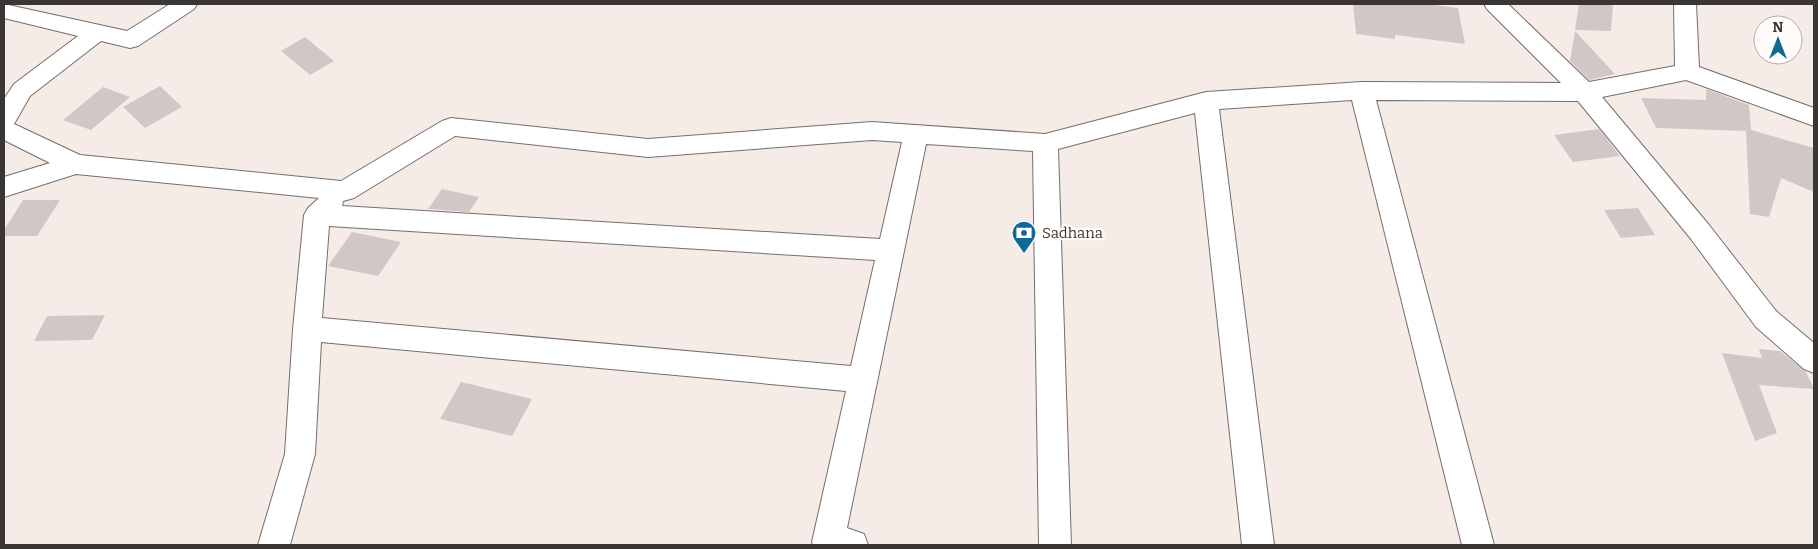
<svg xmlns="http://www.w3.org/2000/svg" width="1818" height="549" viewBox="0 0 1818 549" font-family="Bitter,serif">
<rect width="100%" height="100%" fill="#f5ece7"/>
<path fill="#d2c7c7" d="M1353,4H1426L1458,8L1465,44L1395,35V39L1356,34Z
M1579,4H1613L1611,31L1575,30Z
M1575,31L1615,74L1589,80L1570,61Z
M305,37L334,61L310,75L281,51Z
M160,86L182,107L145,128L123,107Z
M103,87L130,97L91,130L63,120Z
M1706,89L1749,105L1751,130L1814,148V192L1781,178L1769,217L1750,214L1746,131L1656,128L1641,98L1706,100Z
M1599,129L1620,156L1573,162L1554,135Z
M442,189L479,197L469,212L428,209Z
M23,200H60L37,236H4V230Z
M1638,208L1655,235L1621,238L1604,210Z
M352,232L401,242L378,276L328,266Z
M105,315L92,340L34,341L47,316Z
M1759,349L1780,351L1806,372L1814,389L1759,385L1777,433L1755,441L1722,353L1762,358Z
M461,382L532,399L512,436L440,419Z"/>
<g fill="none" stroke-linecap="round" stroke-linejoin="round">
<defs>
<path id="street" d="M4,4L127,31L170,4H197L194,9L138,46L130,48L101,41L30,96L14,124L80,155L341,181L442,121L451,118L648,139L872,122L1045,134L1206,92L1362,82L1561,83L1487,9L1484,4H1508L1589,82L1675,66L1674,4H1696L1699,67L1814,108V126L1686,80L1602,97L1709,225L1776,311L1814,343V373L1804,369L1756,327L1691,239L1578,101L1376,100L1494,545H1462L1352,100L1219,109L1274,545H1242L1195,113L1058,149L1071,545H1039L1033,151L926,144L847,528L864,534L868,545H813L812,542L846,391L321,342L315,454L290,545H258L285,454L293,329L304,215L308,208L319,198L76,174L4,197V177L50,163L4,140V99L14,84L78,36L4,18ZM455,136L648,157L872,140L902,142L880,239L342,206L343,201L354,198ZM329,226L875,260L851,366L322,318Z"/>
</defs>
<use href="#street" stroke="#766e69" stroke-width="2"/>
<use href="#street" fill="#fff" fill-rule="evenodd"/>
</g>
<defs>
<symbol id="bank-pin" viewBox="-11 -11 22 30"><path d="M0 17L-7.5 6A9.5 9.5 0 1 1 7.5 6Z" fill="#116798" stroke="#fefbf8"/><path d="M-6-4H6V4H-6ZM0-2.3a2.3 2.3 0 1 0 0 4.6a2.3 2.3 0 1 0 0-4.6Z" fill="#fff"/></symbol>
</defs>
<g fill-rule="evenodd">
<use href="#bank-pin" x="1010" y="219" width="28" height="38"/>
</g>
<g text-anchor="middle" stroke-width="4.5" stroke-linejoin="round" paint-order="stroke">
<g font-size="15" fill="#393633" stroke="#fefbf8" text-anchor="start">
<text x="1042" y="238">Sadhana</text>
</g>
</g>
<rect width="1818" height="549" fill="none" stroke="#393633" stroke-width="10"/>
<g transform="translate(1778 40)"><circle r="24" fill="#fefbf8" stroke="#afaca9"/>
<path d="M0-4L9 19L0 12L-9 19Z" fill="#116798"/>
<text y="-8" font-size="14" font-weight="bold" text-anchor="middle" fill="#393633">N</text>
</g>
</svg>
